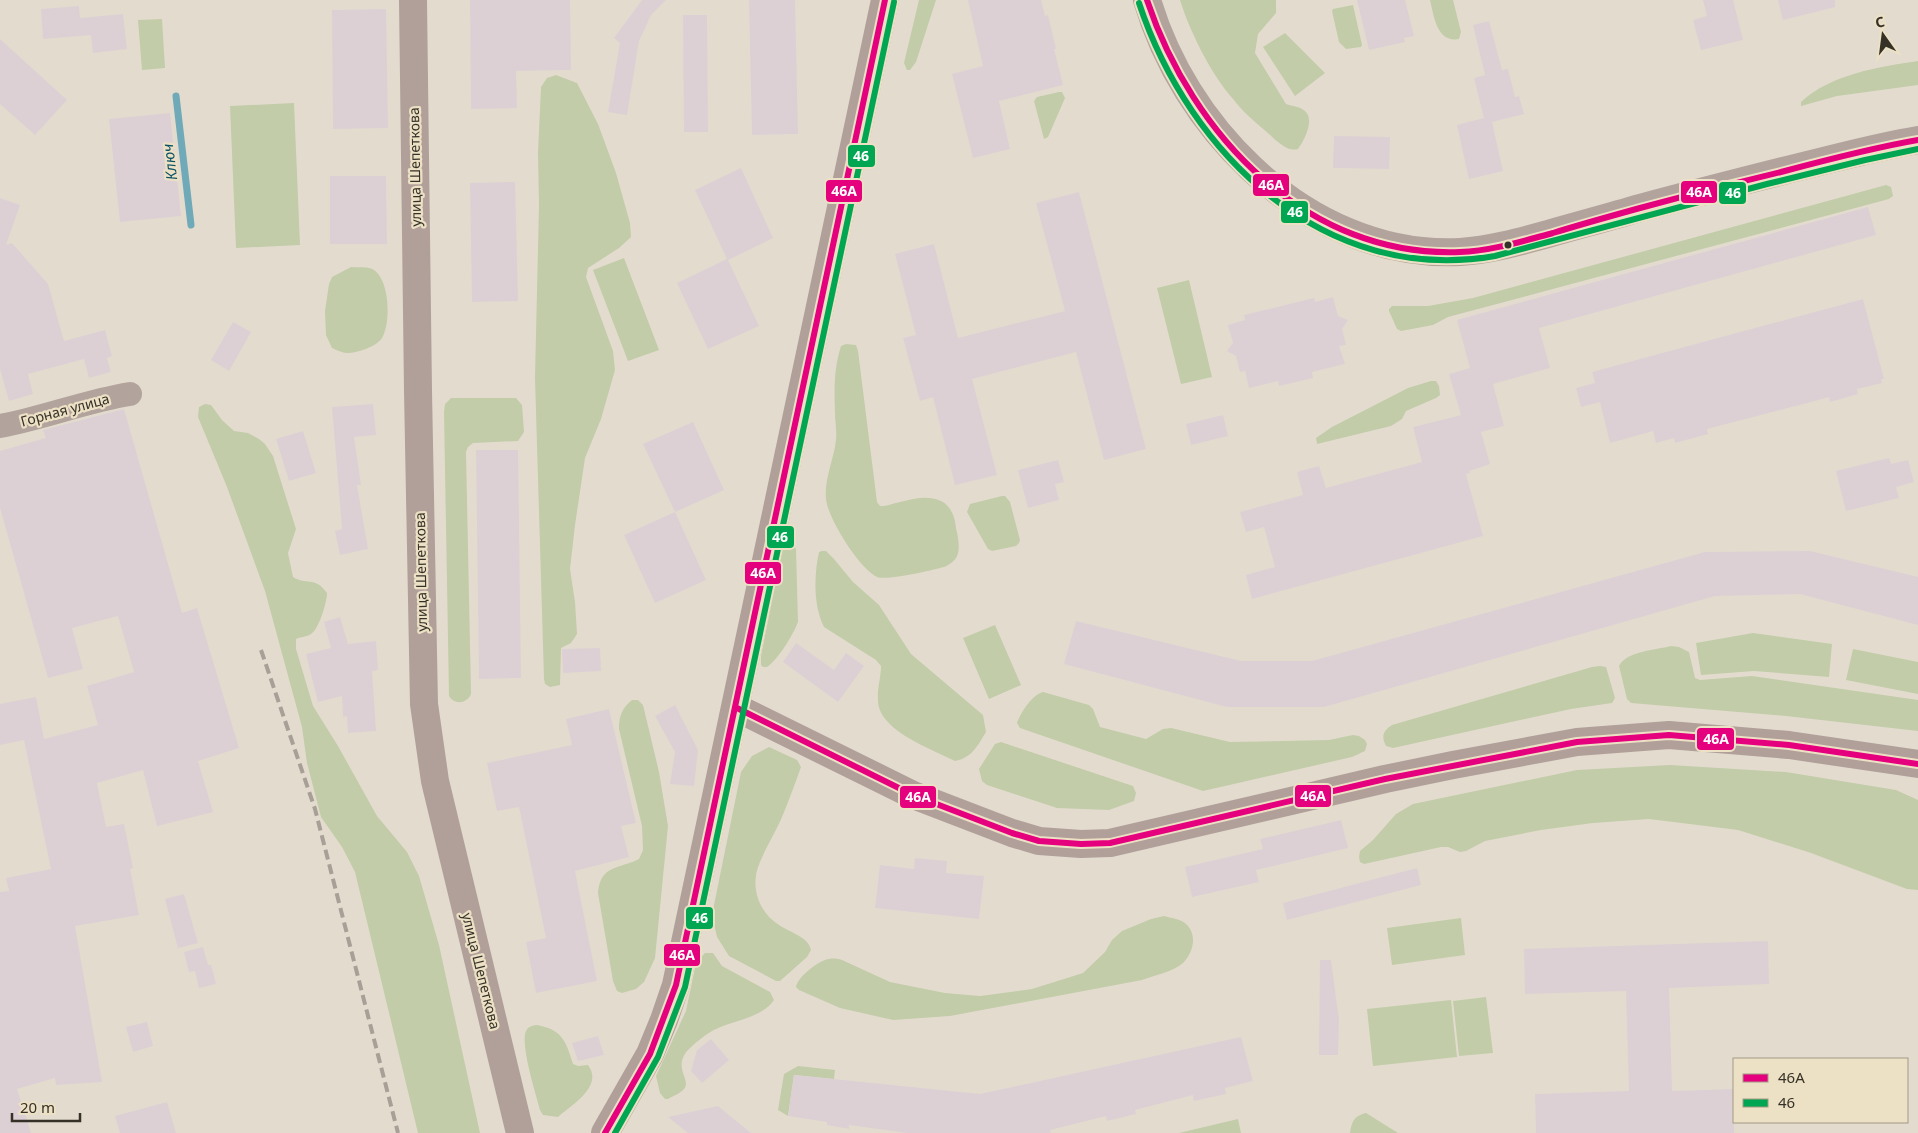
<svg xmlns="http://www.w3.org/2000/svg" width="1918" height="1133" viewBox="0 0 1918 1133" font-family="'Noto Sans',sans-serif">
<rect width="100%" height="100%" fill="#e3dcce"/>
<path fill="#c2cca9" d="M919,0H936L916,62L910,70H907L904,63Z
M1180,0H1276V13L1258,34L1255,53L1286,104C1292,106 1301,107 1305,111C1315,120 1304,141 1298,149C1287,152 1277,141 1269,134C1256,123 1243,112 1233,99C1211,74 1190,32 1180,0Z
M1430,0H1453L1461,32L1459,39C1437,43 1434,17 1430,0Z
M1353,5L1362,45L1361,47L1346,49L1339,42L1332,11L1333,9Z
M162,19L165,68L142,70L138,20Z
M1285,33L1325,73L1295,96L1263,47Z
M1918,61V85L1837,96L1801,106V102C1831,74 1879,67 1918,61Z
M556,75L577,83L598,124L616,173L630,223L631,237L619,248L588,268L586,277L613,351L615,370L601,419L585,458L575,525L570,569L575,602L577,634L571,643L561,648L560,685L550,687L545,684L544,679L535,378L539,205L538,153L541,87L547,78Z
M1059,92H1062L1065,98L1048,137L1044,139L1034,101L1037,97Z
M294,103L300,245L236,248L230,106Z
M1886,185L1891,187L1893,196L1889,199L1448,317L1433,325L1401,331L1397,329L1389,311V309L1392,306H1428L1473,298Z
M624,258L659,350L628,361L593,270Z
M351,267C358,268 368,266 374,270C390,281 391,323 382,338C376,347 357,353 347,353C342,353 337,350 332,348L326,335L325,311L329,284L332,277Z
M1189,280L1212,377L1181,384L1157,288Z
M846,344L856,345L858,351L877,502L880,506H884C903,502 925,492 943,502C952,508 955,518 956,528C958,536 961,551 956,558C954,561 948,566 944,567C932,570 888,581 877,577C859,568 828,519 826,499C824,479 834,459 836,440C837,431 835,422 835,413C834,390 834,368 841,346Z
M1431,381H1436L1439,386L1440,395L1436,398L1406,411L1402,419L1391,426L1317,444L1316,438L1332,427L1408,388Z
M451,398H516L522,405L524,432L518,441L473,443L468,447L466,452L471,694C467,704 454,705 449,696L444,412L445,404Z
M205,404L211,405L222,420L234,431L248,433L259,439L265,444L273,456L296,529L288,553L293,577C307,586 314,575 327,593C327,602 319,629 311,634C307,637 300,637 296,639V649L313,706L338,746L377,816L407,852L419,876L439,945L480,1133H418L355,872L342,847L321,817L307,763L302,727L265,591L227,487L198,417L199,407Z
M1002,496H1005L1010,502L1020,540L1019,543L1016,546L992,551L988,549L967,512L970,504Z
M790,541L796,549L798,622C793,635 778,660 767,667H763L761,665V656L783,545L785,542Z
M822,551H826L834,559L853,582L879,605L911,654L983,715L986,732C978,745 972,758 955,761C932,749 879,731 878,701C877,689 881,677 881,666L876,660L824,627C813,605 814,575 819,552Z
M995,625L1021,685L989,699L963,638Z
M1753,633L1832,644L1829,677L1754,671L1701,675L1696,643Z
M1671,646L1679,647L1689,652L1695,678L1700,680L1752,676L1918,700V731L1786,716L1631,703L1627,699L1619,666C1627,651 1655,650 1671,646Z
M1853,649L1918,662V694L1846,680Z
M1600,666L1606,667L1615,698L1612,703L1571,709L1393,748L1386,746C1381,736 1383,731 1392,725L1592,667Z
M1043,692L1089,705L1093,709L1100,727L1146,739L1163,729L1171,728L1230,742L1329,740L1353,735L1359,736L1365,740L1367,744L1365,751L1352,757L1203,791L1020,728L1017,723C1021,712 1032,695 1043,692Z
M632,700H638L643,705L659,772L668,826L655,958L644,982L636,989L622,993L617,991L613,981L598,893C600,865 619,869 639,859L643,850L642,826L619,729C619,716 622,708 632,700Z
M1001,742L1133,786L1136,793L1134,801L1109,810L1057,808L987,785L982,781L979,769L995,744Z
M769,747L797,760L801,767C795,784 789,800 782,817C776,832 757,862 756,876C753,896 763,915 779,925C789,932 809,937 811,950L807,957L780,981H776L729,956L717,937L712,915L741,772L752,756Z
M1670,765L1786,772L1896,790L1918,800V890L1907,889L1811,853L1738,830L1649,819L1593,823L1541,830L1485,841L1466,851L1460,852L1448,847H1441L1364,864L1360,862L1359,857L1360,851L1373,840L1396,814L1413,804L1577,770Z
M1164,916C1171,918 1181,919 1186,924C1198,935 1193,953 1183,963C1173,972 1155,975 1142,980L950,1016L893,1020L840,1008L799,990L796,987C797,978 816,963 825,960C831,958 836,958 842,960L890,982L945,993L980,996L1032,989L1083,973L1105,952L1112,940L1122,931L1151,919Z
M1461,918L1465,955L1392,965L1387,928Z
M705,953H713L722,966L770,992L774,1000C762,1018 734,1020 716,1029C707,1033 695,1043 688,1050C672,1068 692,1080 684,1089C681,1093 673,1096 668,1099H665L660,1093L656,1076L686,1011L696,963Z
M1486,997L1493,1053L1459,1056L1453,1001Z
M1451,1000L1457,1057L1373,1066L1367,1009Z
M536,1025C562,1029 566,1041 573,1064L578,1066L588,1065C604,1086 572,1105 558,1117L543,1115L540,1110C536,1094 520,1045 526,1031C528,1027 531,1026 536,1025Z
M798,1066L835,1070L834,1079L794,1075L788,1116L778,1110L784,1074Z
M1366,1113L1398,1133H1350C1352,1121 1354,1116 1366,1113Z
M1238,1119L1241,1133H1179Z"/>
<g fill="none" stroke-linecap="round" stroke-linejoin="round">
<path stroke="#70aab9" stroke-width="7" d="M176,96L191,225"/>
</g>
<path fill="#dcd0d5" d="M470,0H570L571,70L516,71L517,108L471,109Z
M642,0H666L651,15L639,41L627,115L608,112L620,43L614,38Z
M749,0H795L798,134L752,135Z
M968,0H1041L1045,16L1048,15L1056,49H1054L1063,85L999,101L1010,149L973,158L952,74L983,66Z
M1357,0H1405L1414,36L1404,38L1405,42L1369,50Z
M1703,0H1733L1743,40L1701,50L1693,20L1707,16Z
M1778,0H1835V7L1783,20Z
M79,6L80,18L123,14L127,49L93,53L91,35L43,39L41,9Z
M386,9L388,128L333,129L332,10Z
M683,15H707L708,132H684Z
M1489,21L1502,70L1508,69L1515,97L1519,96L1524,114L1492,122L1503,171L1469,179L1457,125L1484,118L1474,78L1485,75L1473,25Z
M0,39L67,100L35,135L0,104Z
M170,113L181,216L120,222L109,119Z
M1334,136L1390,137L1389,169L1333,168Z
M741,168L773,238L728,260L759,326L708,349L677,283L727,259L695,190Z
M330,176H386L387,244H330Z
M515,182L518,301L472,302L470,183Z
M1079,192L1146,449L1104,460L1076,352L972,379L997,475L955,485L933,397L920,401L903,338L916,335L895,254L934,244L958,338L1065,311L1036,203Z
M0,198L20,205L6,245L12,243L48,284L64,341L105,330L112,356L107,358L111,372L89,378L84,359L28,374L33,394L9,401L0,369Z
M1868,207L1876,235L1539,328L1550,368L1493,384L1504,426L1481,432L1490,464L1469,471L1470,473L1466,474L1483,536L1252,599L1246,575L1275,567L1264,527L1246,532L1240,512L1303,495L1297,472L1319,466L1326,488L1422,462L1413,427L1461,415L1449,374L1470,368L1457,320Z
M1333,297L1338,316L1348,320L1342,329L1346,345L1339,346L1345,364L1312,372L1313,378L1279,386L1278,381L1249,388L1245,371L1240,372L1236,356L1227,351L1233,343L1228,325L1245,320L1244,315L1314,298L1315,302Z
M1863,299L1884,379H1881L1882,383L1857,389L1858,394L1830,402L1829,397L1811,402L1707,429L1708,434L1675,443L1674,438L1656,443L1653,431L1610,443L1600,402L1581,407L1576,388L1595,383L1592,372Z
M233,322L251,332L229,371L211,360Z
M373,404L376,435L354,437L361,485H357L368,549L340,555L335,531L342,529L332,407Z
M124,409L182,613L197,608L239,748L198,761L213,812L157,826L143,770L97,783L106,827L124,824L133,868L130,869L139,915L75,926L102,1082L56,1085L55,1078L17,1089L31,1133H0V892L9,891L6,878L51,869L24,740L0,745V704L36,697L44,739L98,725L87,686L134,672L118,616L72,628L83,669L48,678L0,508V451L46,438L43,430Z
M1223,415L1228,436L1191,445L1186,424Z
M693,422L724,490L675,512L706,580L655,603L624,535L675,512L643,444Z
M303,431L316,473L289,481L276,439Z
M476,450H518L521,678L479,679Z
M1889,458L1891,464L1908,460L1914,482L1896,487L1899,498L1846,511L1836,471Z
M1058,460L1064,482L1055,484L1059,500L1028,508L1018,470Z
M1810,551L1918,577V625L1800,594L1715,596L1324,707H1227L1064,664L1076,621L1241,661H1312L1705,552Z
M340,617L348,644L376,641L378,670L372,671L376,731L348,733L347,716L343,717L342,696L318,702L306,654L331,648L324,622Z
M796,643L834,670L846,653L864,666L838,702L783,662Z
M600,648L601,671L563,673L562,649Z
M675,705L698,750L694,786L670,784L675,752L655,716Z
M609,709L636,823L621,826L629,857L575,871L597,981L536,993L526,942L546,938L519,807L497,811L487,763L572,745L566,719Z
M1341,820L1348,848L1256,870L1259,882L1192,897L1185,867L1263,849L1260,839Z
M915,858L947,861L946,873L984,876L979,919L875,908L880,865L914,869Z
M1417,868L1421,885L1287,920L1283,903Z
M184,894L198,943L178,948L165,899Z
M1768,941L1769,984L1669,988L1672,1091L1734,1089V1133H1536L1535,1094L1629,1091L1626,991L1525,994L1524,949Z
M203,947L208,965H211L216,984L199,988L195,971L189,972L184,952Z
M1320,960H1331L1339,1020L1338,1055H1319Z
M147,1022L153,1046L133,1052L126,1027Z
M598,1036L604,1055L578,1061L572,1043Z
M1241,1037L1253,1081L1225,1088L1226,1094L1194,1101L1193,1095L1135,1110L1136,1114L1107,1121L1106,1116L1050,1130L1051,1133H907L849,1125V1129L827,1125V1122L788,1116L794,1075L980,1094Z
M711,1039L729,1060L702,1083L691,1071L697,1050Z
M167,1102L176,1133H120L115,1116Z
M718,1106L751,1133H688L668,1117Z"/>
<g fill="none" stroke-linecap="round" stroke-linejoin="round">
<path stroke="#b3a39d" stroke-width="24" d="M0,426C44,418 86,401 130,394"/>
<path stroke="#b3a39d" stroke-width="28" d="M1147,0C1166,64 1203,123 1251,168C1307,221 1381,256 1460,252C1490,250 1519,242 1548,234C1579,225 1610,217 1640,208C1696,193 1751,179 1807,165C1844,156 1881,146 1918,140"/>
<path stroke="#b1a09a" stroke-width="28" d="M413,0L418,391L424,704L435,781L520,1133
M735,707L913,795L1012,833L1039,841L1081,844L1110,843L1385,779L1453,765L1577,742L1669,735L1789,745L1918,764
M605,1133L650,1054L664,1020L676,985L885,0"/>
<path stroke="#a89f97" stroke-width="4" stroke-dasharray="10 5" stroke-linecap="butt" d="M261,650L315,809L398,1133"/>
<defs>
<path id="bus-1" d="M1147,0C1192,135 1307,258 1460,252C1491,251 1523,241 1553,233C1582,224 1611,216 1640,208C1687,195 1734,183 1781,172C1826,160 1872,148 1918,140
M735,707L913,795L1012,833L1039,841L1081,844L1110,843L1385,779L1577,742L1669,735L1789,745L1918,764
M605,1133L650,1054L676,985L885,0"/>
<path id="bus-2" d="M1139,3C1189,154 1325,286 1495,256L1767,184L1865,160L1918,149
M615,1133L658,1057L685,987L894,2"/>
</defs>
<use href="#bus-1" stroke="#ece0c5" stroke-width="10"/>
<use href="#bus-2" stroke="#ece0c5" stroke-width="10"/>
<use href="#bus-1" stroke="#e5007d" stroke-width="6"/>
<use href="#bus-2" stroke="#00a651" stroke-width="6"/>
</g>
<circle fill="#363127" stroke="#ece0c5" stroke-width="2" cx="1508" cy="245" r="4.5"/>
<g text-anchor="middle" stroke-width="4.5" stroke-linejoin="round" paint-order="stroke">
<g font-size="14" fill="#363127" stroke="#ece0c5">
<text transform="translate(415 167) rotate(-91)" y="5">улица Шепеткова</text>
<text transform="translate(65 410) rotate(-15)" y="5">Горная улица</text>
<text transform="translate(421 572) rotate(-91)" y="5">улица Шепеткова</text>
<text transform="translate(481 971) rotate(76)" y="5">улица Шепеткова</text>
</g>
<g font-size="15" font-style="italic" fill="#085165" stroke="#ece0c5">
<text transform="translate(170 162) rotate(-97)" y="5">Ключ</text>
</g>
</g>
<g stroke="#ece0c5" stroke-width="2">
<rect x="847" y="144" width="29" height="24" rx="5" fill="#00a651"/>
<rect x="1252" y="173" width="38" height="24" rx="5" fill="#e5007d"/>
<rect x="825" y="179" width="38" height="24" rx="5" fill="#e5007d"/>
<rect x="1680" y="180" width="38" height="24" rx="5" fill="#e5007d"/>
<rect x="1718" y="181" width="29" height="24" rx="5" fill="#00a651"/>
<rect x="1280" y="200" width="29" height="24" rx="5" fill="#00a651"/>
<rect x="766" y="525" width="29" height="24" rx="5" fill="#00a651"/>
<rect x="744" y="561" width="38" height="24" rx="5" fill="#e5007d"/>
<rect x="1696" y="727" width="39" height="24" rx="5" fill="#e5007d"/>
<rect x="1294" y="784" width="38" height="24" rx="5" fill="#e5007d"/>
<rect x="899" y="785" width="38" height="24" rx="5" fill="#e5007d"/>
<rect x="685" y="906" width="29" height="24" rx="5" fill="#00a651"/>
<rect x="663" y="943" width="38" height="24" rx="5" fill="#e5007d"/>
</g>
<g font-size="14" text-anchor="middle" font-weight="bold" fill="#fff">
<text x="861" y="161">46</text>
<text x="1271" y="190">46А</text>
<text x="844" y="196">46А</text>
<text x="1699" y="197">46А</text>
<text x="1733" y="198">46</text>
<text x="1295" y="217">46</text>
<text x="780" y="542">46</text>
<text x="763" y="578">46А</text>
<text x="1716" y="744">46А</text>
<text x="1313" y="801">46А</text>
<text x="918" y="802">46А</text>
<text x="700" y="923">46</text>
<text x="682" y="960">46А</text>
</g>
<rect x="1733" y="1058" width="175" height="65" fill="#ece0c5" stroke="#a39a86"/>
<rect x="1743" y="1074" width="25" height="8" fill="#e5007d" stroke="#a39a86"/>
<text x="1778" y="1083" font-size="15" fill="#363127">46А</text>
<rect x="1743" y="1099" width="25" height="8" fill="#00a651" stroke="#a39a86"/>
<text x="1778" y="1108" font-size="15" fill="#363127">46</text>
<g transform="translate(1883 35) rotate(346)" stroke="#ece0c5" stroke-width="4" paint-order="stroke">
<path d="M0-4L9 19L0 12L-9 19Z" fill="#363127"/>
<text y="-8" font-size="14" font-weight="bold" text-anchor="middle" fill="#363127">С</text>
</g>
<path d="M12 1113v8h68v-8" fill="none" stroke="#363127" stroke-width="2.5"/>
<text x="20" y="1113" font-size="15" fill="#363127" stroke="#ece0c5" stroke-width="4" paint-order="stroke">20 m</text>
</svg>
